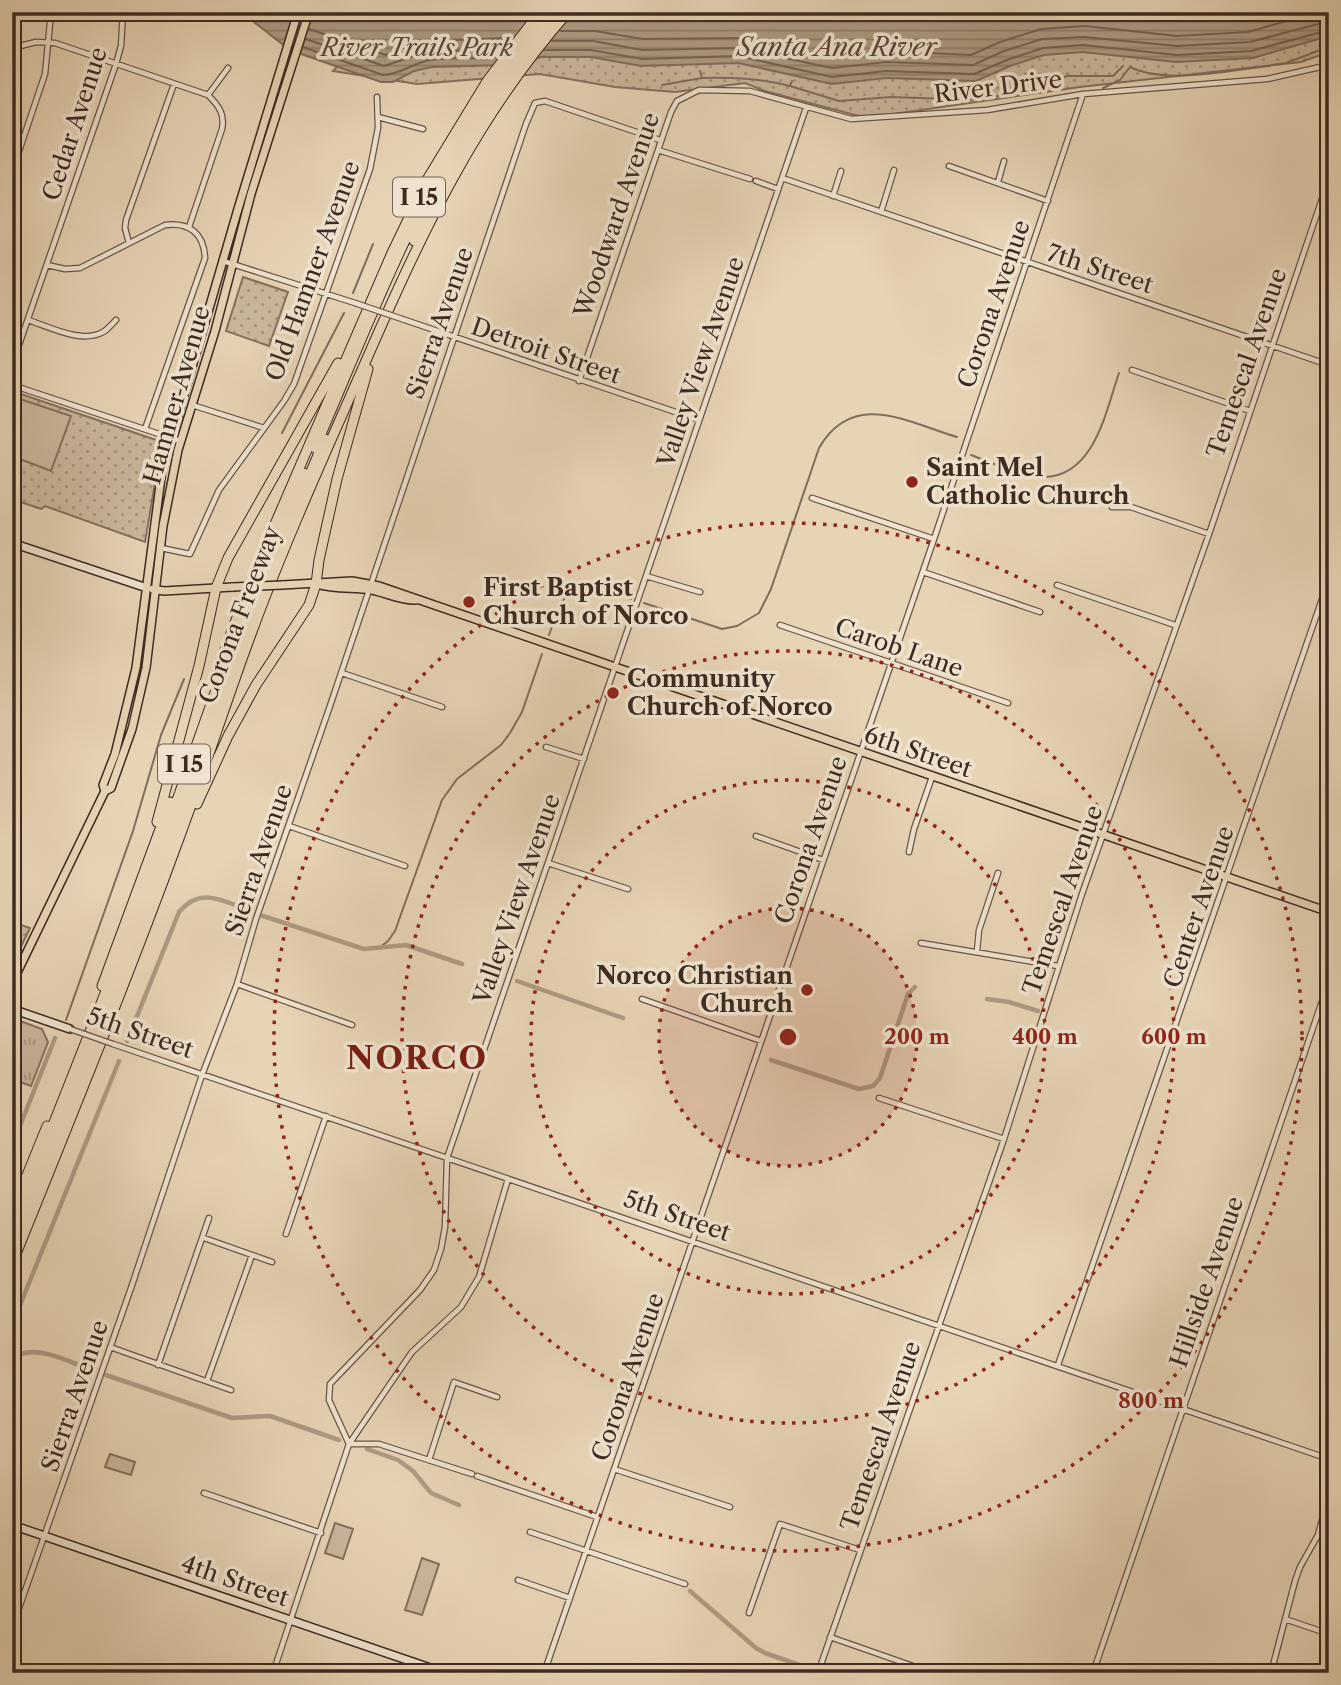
<svg xmlns="http://www.w3.org/2000/svg" width="1341" height="1685" viewBox="0 0 1341 1685" font-family="'Libre Caslon Text',serif">
<defs>
<pattern id="grass-tufts" width="24" height="20" patternUnits="userSpaceOnUse" patternTransform="scale(1.75)"><rect width="24" height="20" fill="#cab79c"/><path d="M3 7l-1-3M5 7V3M7 7l1-3M15 17l-1-3M17 17v-4M19 17l1-3" fill="none" stroke="#a5957f"/></pattern>
<pattern id="park-dots" width="8" height="8" patternUnits="userSpaceOnUse" patternTransform="scale(1.75)"><rect width="8" height="8" fill="#cab79c"/><path d="M2 2h.1M6 6h.1" fill="none" stroke="#a5957f" stroke-width="1.8" stroke-linecap="round"/></pattern>
<pattern id="water-rules" width="6" height="5" patternUnits="userSpaceOnUse" patternTransform="scale(1.75)"><rect width="6" height="5" fill="#ad9b83"/><path d="M0 2.5h6" fill="none" stroke="#8e7f6b"/></pattern>
</defs>
<rect width="100%" height="100%" fill="#e7d4b5"/>
<filter id="stains"><feTurbulence type="fractalNoise" baseFrequency=".00286" numOctaves="4"/><feColorMatrix values="0 0 0 0 .2 0 0 0 0 .09 0 0 0 0 .02 0 0 0 .5 -.17"/></filter>
<radialGradient id="worn" r=".72"><stop offset=".6" stop-color="#630" stop-opacity="0"/><stop offset="1" stop-color="#630" stop-opacity=".3"/></radialGradient>
<path fill="url(#grass-tufts)" stroke="#84715e" stroke-width="2" d="M12,1018L42,1029L48,1042L31,1086L12,1079Z"/>
<path fill="url(#park-dots)" stroke="#84715e" stroke-width="2" d="M387,12H1329V52L1301,62L1080,87L866,118L765,91L745,83L675,92L615,87L540,74L417,84L333,71Z
M243,277L288,292L269,346L226,331Z
M12,391L162,442L145,542L45,506L41,509L12,499Z
M12,922L30,928L12,965Z"/>
<path fill="#cab79c" stroke="#84715e" stroke-width="2" d="M14,397L71,416L51,471L12,456Z
M110,1454L135,1462L131,1475L105,1467Z
M335,1523L353,1529L343,1559L325,1553Z
M422,1558L439,1564L422,1615L405,1610Z"/>
<path fill="url(#water-rules)" stroke="#806e5c" stroke-width="2" d="M241,12H1329V36L1253,58L1176,62L1083,52L1044,55L1010,66L976,81L886,78L832,84L738,63L641,66L591,57H542L512,65L432,67L414,71L393,82H381L290,50Z"/>
<g fill="none" stroke-linecap="round" stroke-linejoin="round">
<path stroke="#756352" stroke-width="2" d="M309,29L386,55L407,46L427,41L512,38
M561,31H595L643,39L742,38L833,57L886,51L971,55L1000,42L1041,29L1085,26L1177,36L1248,32L1318,12
M306,39L384,66L429,51L503,50
M552,41H593L642,50L738,48L832,68L886,62L973,65L1004,51L1042,39L1084,37L1177,46L1250,42L1329,21
M303,47L383,75C399,75 413,63 430,60C451,57 475,59 497,58
M544,50H591L642,59L738,56L832,77L886,71L974,74L1007,60L1043,48L1083,45L1177,55L1251,51L1329,30"/>
<path stroke="#806e5c" stroke-width="2" d="M1272,65L1286,63L1328,47
M702,78C732,77 761,78 790,86
M1058,79L1067,76H1113L1123,66
M792,81L790,86L839,101L891,97L979,100L1018,92L1024,83
M662,85L702,78L700,71
M1103,88L1120,80L1130,67C1167,85 1230,70 1270,66
M353,293L373,244
M282,433L344,313
M971,455C993,463 1021,477 1044,477C1095,476 1106,410 1119,373
M644,603L722,629L737,626L759,613L771,589L819,448C853,389 907,422 957,437
M549,635C570,575 574,580 631,599
M379,948L388,941L395,931L442,800L457,779L501,745L510,733L522,712L542,654
M66,1020L133,831L161,735L184,679"/>
<path stroke="#ad9b83" stroke-width="4.5" d="M263,916L364,949L406,945L462,964
M517,981L623,1018
M987,999L1009,1002L1038,1011
M127,1041L179,912C201,885 225,902 251,911
M771,1060L859,1089L873,1086L880,1078L908,994L915,987
M12,1146L55,1038
M12,1325L119,1061
M12,1359C34,1341 71,1363 94,1371
M106,1375L232,1418L270,1416L339,1440
M367,1449L398,1460L413,1471L431,1493L459,1505
M690,1591L756,1648L765,1653L814,1670"/>
<defs>
<path id="street" d="M12,48L36,42L55,43L208,95C219,106 225,114 222,129L189,227
M208,95L228,68
M378,117L423,129
M658,150L750,179
M949,166L1048,201
M12,172L45,74L51,13
M782,178L1329,365
M756,181L778,189
M998,182L1004,161
M833,196L841,171
M881,212L894,170
M129,243L125,228L126,220L174,84
M223,261L355,303
M47,265L65,269L80,268L165,225C189,222 204,233 205,258L145,429
M402,319L699,420
M28,320C50,327 81,344 103,332C108,329 112,324 116,320
M12,365L116,64L121,46L123,12
M1132,370L1250,411
M579,381L671,112L677,101L699,90L750,91L851,119L987,110L1083,94L1267,79L1329,65
M12,385L180,441
M192,405L264,428
M812,498L934,539
M1112,507H1131L1209,534
M161,548L190,554L219,490L284,401L294,384L370,169L378,128L377,97
M923,572L1040,612
M646,576L700,592
M1057,585L1175,625
M780,625L1008,703
M342,673L442,707
M546,747L584,759
M289,826L405,866
M756,836L823,860
M909,852L914,829L932,777
M548,863L628,889
M921,943L1058,966
M977,951L979,930L998,873
M237,984L352,1025
M642,999L761,1041
M113,1044L1329,1459
M879,1098L1004,1139
M286,1234L326,1116
M204,1238L272,1262
M110,1347L231,1390
M158,1365L209,1218
M1058,1365L1329,579
M207,1381L252,1255
M349,1444L412,1352L461,1307L479,1277L508,1179
M350,1444H379L472,1474
M429,1460L454,1382L497,1397
M614,1469L730,1507
M477,1476L597,1517
M204,1493L321,1533
M530,1532L685,1584
M518,1580L570,1598
M749,1613L780,1524L860,1550
M1285,1619L1329,1634
M12,1628L131,1288L202,1075L237,984L256,919L330,706L526,124L535,103L545,101L660,140
M830,1637L933,1673
M273,1673L349,1444L329,1400L330,1384L420,1290L434,1270L441,1249L445,1227L447,1158L806,108
M544,1673L934,539L1083,94
M818,1673L1004,1139L1082,894L1209,534L1329,178
M1093,1673L1329,981
M1271,1673L1295,1581L1300,1567L1318,1535L1329,1494"/>
<path id="secondary" d="M12,543L147,588
M12,1009L70,1029
M12,1525L445,1673"/>
<path id="primary" d="M317,584C335,590 354,587 372,590C387,593 400,601 416,600
M282,585L352,581L379,586L1329,912
M153,589L164,591L233,587
M105,791L103,785L115,754L136,668L162,470L238,209L298,12
M12,983L105,791L111,788L132,729L146,668L163,526L178,450L215,331L251,194L309,12"/>
<path id="highway" d="M414,241C452,157 500,83 559,12
M315,448C362,339 405,226 467,124C492,84 520,48 550,12
M285,532L325,439
M260,559L391,255L428,178L487,81L540,12
M221,660L248,588
M197,804L228,736L256,685L309,605L316,584L319,560L337,479L368,369
M157,822L199,666L216,588L228,558L338,363
M102,986L170,802
M12,1212L47,1126
M12,1229L141,902L223,670L263,567L304,473
M12,1246L172,840L254,608L280,545
M12,1264C70,1120 128,978 181,833C205,768 226,702 250,637C284,544 325,454 365,363C421,235 474,119 568,12"/>
</defs>
<use href="#street" stroke="#685546" stroke-width="7"/>
<use href="#secondary" stroke="#3d2b21" stroke-width="10"/>
<use href="#primary" stroke="#3d2b21" stroke-width="10"/>
<use href="#highway" stroke="#3d2b21" stroke-width="11"/>
<use href="#street" stroke="#efe3cf" stroke-width="4.5"/>
<use href="#secondary" stroke="#efe3cf" stroke-width="7"/>
<use href="#primary" stroke="#e7d4b5" stroke-width="7"/>
<use href="#highway" stroke="#e7d4b5" stroke-width="9"/>
<defs>
<path id="street-bridge" d="M355,303L402,319
M70,1029L113,1044"/>
<path id="primary-bridge" d="M233,587L282,585"/>
</defs>
<use href="#street-bridge" stroke="#685546" stroke-width="7" stroke-linecap="butt"/>
<use href="#primary-bridge" stroke="#3d2b21" stroke-width="10" stroke-linecap="butt"/>
<use href="#street-bridge" stroke="#efe3cf" stroke-width="4.5"/>
<use href="#primary-bridge" stroke="#e7d4b5" stroke-width="7"/>
</g>
<circle cx="788" cy="1037" r="129" fill="#8f2418" fill-opacity=".12"/>
<g fill="none" stroke="#8f2418" stroke-width="3.5" stroke-dasharray="3.5 7">
<circle cx="788" cy="1037" r="129"/>
<circle cx="788" cy="1037" r="257"/>
<circle cx="788" cy="1037" r="386"/>
<circle cx="788" cy="1037" r="514"/>
</g>
<g fill="#8f2418" stroke="#efe3cf" stroke-width="2.5">
<circle cx="912" cy="482" r="7"/>
<circle cx="469" cy="602" r="7"/>
<circle cx="613" cy="693" r="7"/>
<circle cx="807" cy="990" r="7"/>
</g>
<g text-anchor="middle" stroke-width="7" stroke-linejoin="round" paint-order="stroke">
<g fill="#efe3cf" stroke="#726255" stroke-width="2">
<rect x="393" y="177.5" width="52" height="39" rx="5"/>
<rect x="158" y="744.5" width="52" height="39" rx="5"/>
</g>
<g font-size="23" font-weight="bold" fill="#3d2b21">
<text x="419" y="205">I 15</text>
<text x="184" y="772">I 15</text>
</g>
<g font-size="24" font-style="italic" fill="#59473a" stroke="#efe3cf">
<text x="417" y="56">River Trails Park</text>
</g>
<g font-size="24" fill="#3d2b21" stroke="#efe3cf">
<text transform="translate(998 87) rotate(-7)" y="8">River Drive</text>
<text transform="translate(75 124) rotate(-72)" y="8">Cedar Avenue</text>
<text transform="translate(617 215) rotate(-71)" y="8">Woodward Avenue</text>
<text transform="translate(1100 269) rotate(18)" y="8">7th Street</text>
<text transform="translate(313 271) rotate(-70)" y="8">Old Hamner Avenue</text>
<text transform="translate(994 304) rotate(-71)" y="8">Corona Avenue</text>
<text transform="translate(440 323) rotate(-71)" y="8">Sierra Avenue</text>
<text transform="translate(546 351) rotate(19)" y="8">Detroit Street</text>
<text transform="translate(701 362) rotate(-71)" y="8">Valley View Avenue</text>
<text transform="translate(1247 363) rotate(-71)" y="8">Temescal Avenue</text>
<text transform="translate(177 395) rotate(-74)" y="8">Hamner Avenue</text>
<text transform="translate(240 615) rotate(-69)" y="8">Corona Freeway</text>
<text transform="translate(899 648) rotate(19)" y="8">Carob Lane</text>
<text transform="translate(918 752) rotate(19)" y="8">6th Street</text>
<text transform="translate(811 840) rotate(-71)" y="8">Corona Avenue</text>
<text transform="translate(259 860) rotate(-71)" y="8">Sierra Avenue</text>
<text transform="translate(517 899) rotate(-71)" y="8">Valley View Avenue</text>
<text transform="translate(1063 900) rotate(-71)" y="8">Temescal Avenue</text>
<text transform="translate(1199 907) rotate(-71)" y="8">Center Avenue</text>
<text transform="translate(140 1033) rotate(19)" y="8">5th Street</text>
<text transform="translate(677 1216) rotate(19)" y="8">5th Street</text>
<text transform="translate(1207 1282) rotate(-71)" y="8">Hillside Avenue</text>
<text transform="translate(628 1377) rotate(-71)" y="8">Corona Avenue</text>
<text transform="translate(75 1396) rotate(-71)" y="8">Sierra Avenue</text>
<text transform="translate(881 1436) rotate(-71)" y="8">Temescal Avenue</text>
<text transform="translate(235 1581) rotate(19)" y="8">4th Street</text>
</g>
<g font-size="24" font-weight="bold" fill="#3d2b21" stroke="#efe3cf" text-anchor="start">
<text x="926" y="476">Saint Mel<tspan x="926" dy="28">Catholic Church</tspan></text>
<text x="483" y="596">First Baptist<tspan x="483" dy="28">Church of Norco</tspan></text>
<text x="627" y="687">Community<tspan x="627" dy="28">Church of Norco</tspan></text>
<text x="793" y="984" text-anchor="end">Norco Christian<tspan x="793" dy="28">Church</tspan></text>
</g>
<g font-size="26" font-style="italic" fill="#59473a" stroke="#efe3cf">
<text x="837" y="56">Santa Ana River</text>
</g>
<g font-size="32" font-weight="bold" letter-spacing="2" fill="#7a1f14" stroke="#efe3cf">
<text x="417" y="1069">NORCO</text>
</g>
</g>
<circle cx="788" cy="1037" r="10" fill="#8f2418" stroke="#efe3cf" stroke-width="3.5"/>
<g font-size="21" text-anchor="middle" font-weight="bold" fill="#8f2418" stroke="#efe3cf" stroke-width="7" stroke-linejoin="round" paint-order="stroke">
<text x="917" y="1044">200 m</text>
<text x="1045" y="1044">400 m</text>
<text x="1174" y="1044">600 m</text>
<text x="1151" y="1408">800 m</text>
</g>
<rect width="1341" height="1685" fill="none" stroke="#e7d4b5" stroke-width="42"/>
<rect x="14" y="14" width="1313" height="1657" fill="none" stroke="#3d2b21" stroke-width="3.5"/>
<rect x="21" y="21" width="1299" height="1643" fill="none" stroke="#3d2b21" stroke-width="2"/>
<rect width="100%" height="100%" filter="url(#stains)"/>
<rect width="100%" height="100%" fill="url(#worn)"/>
</svg>
